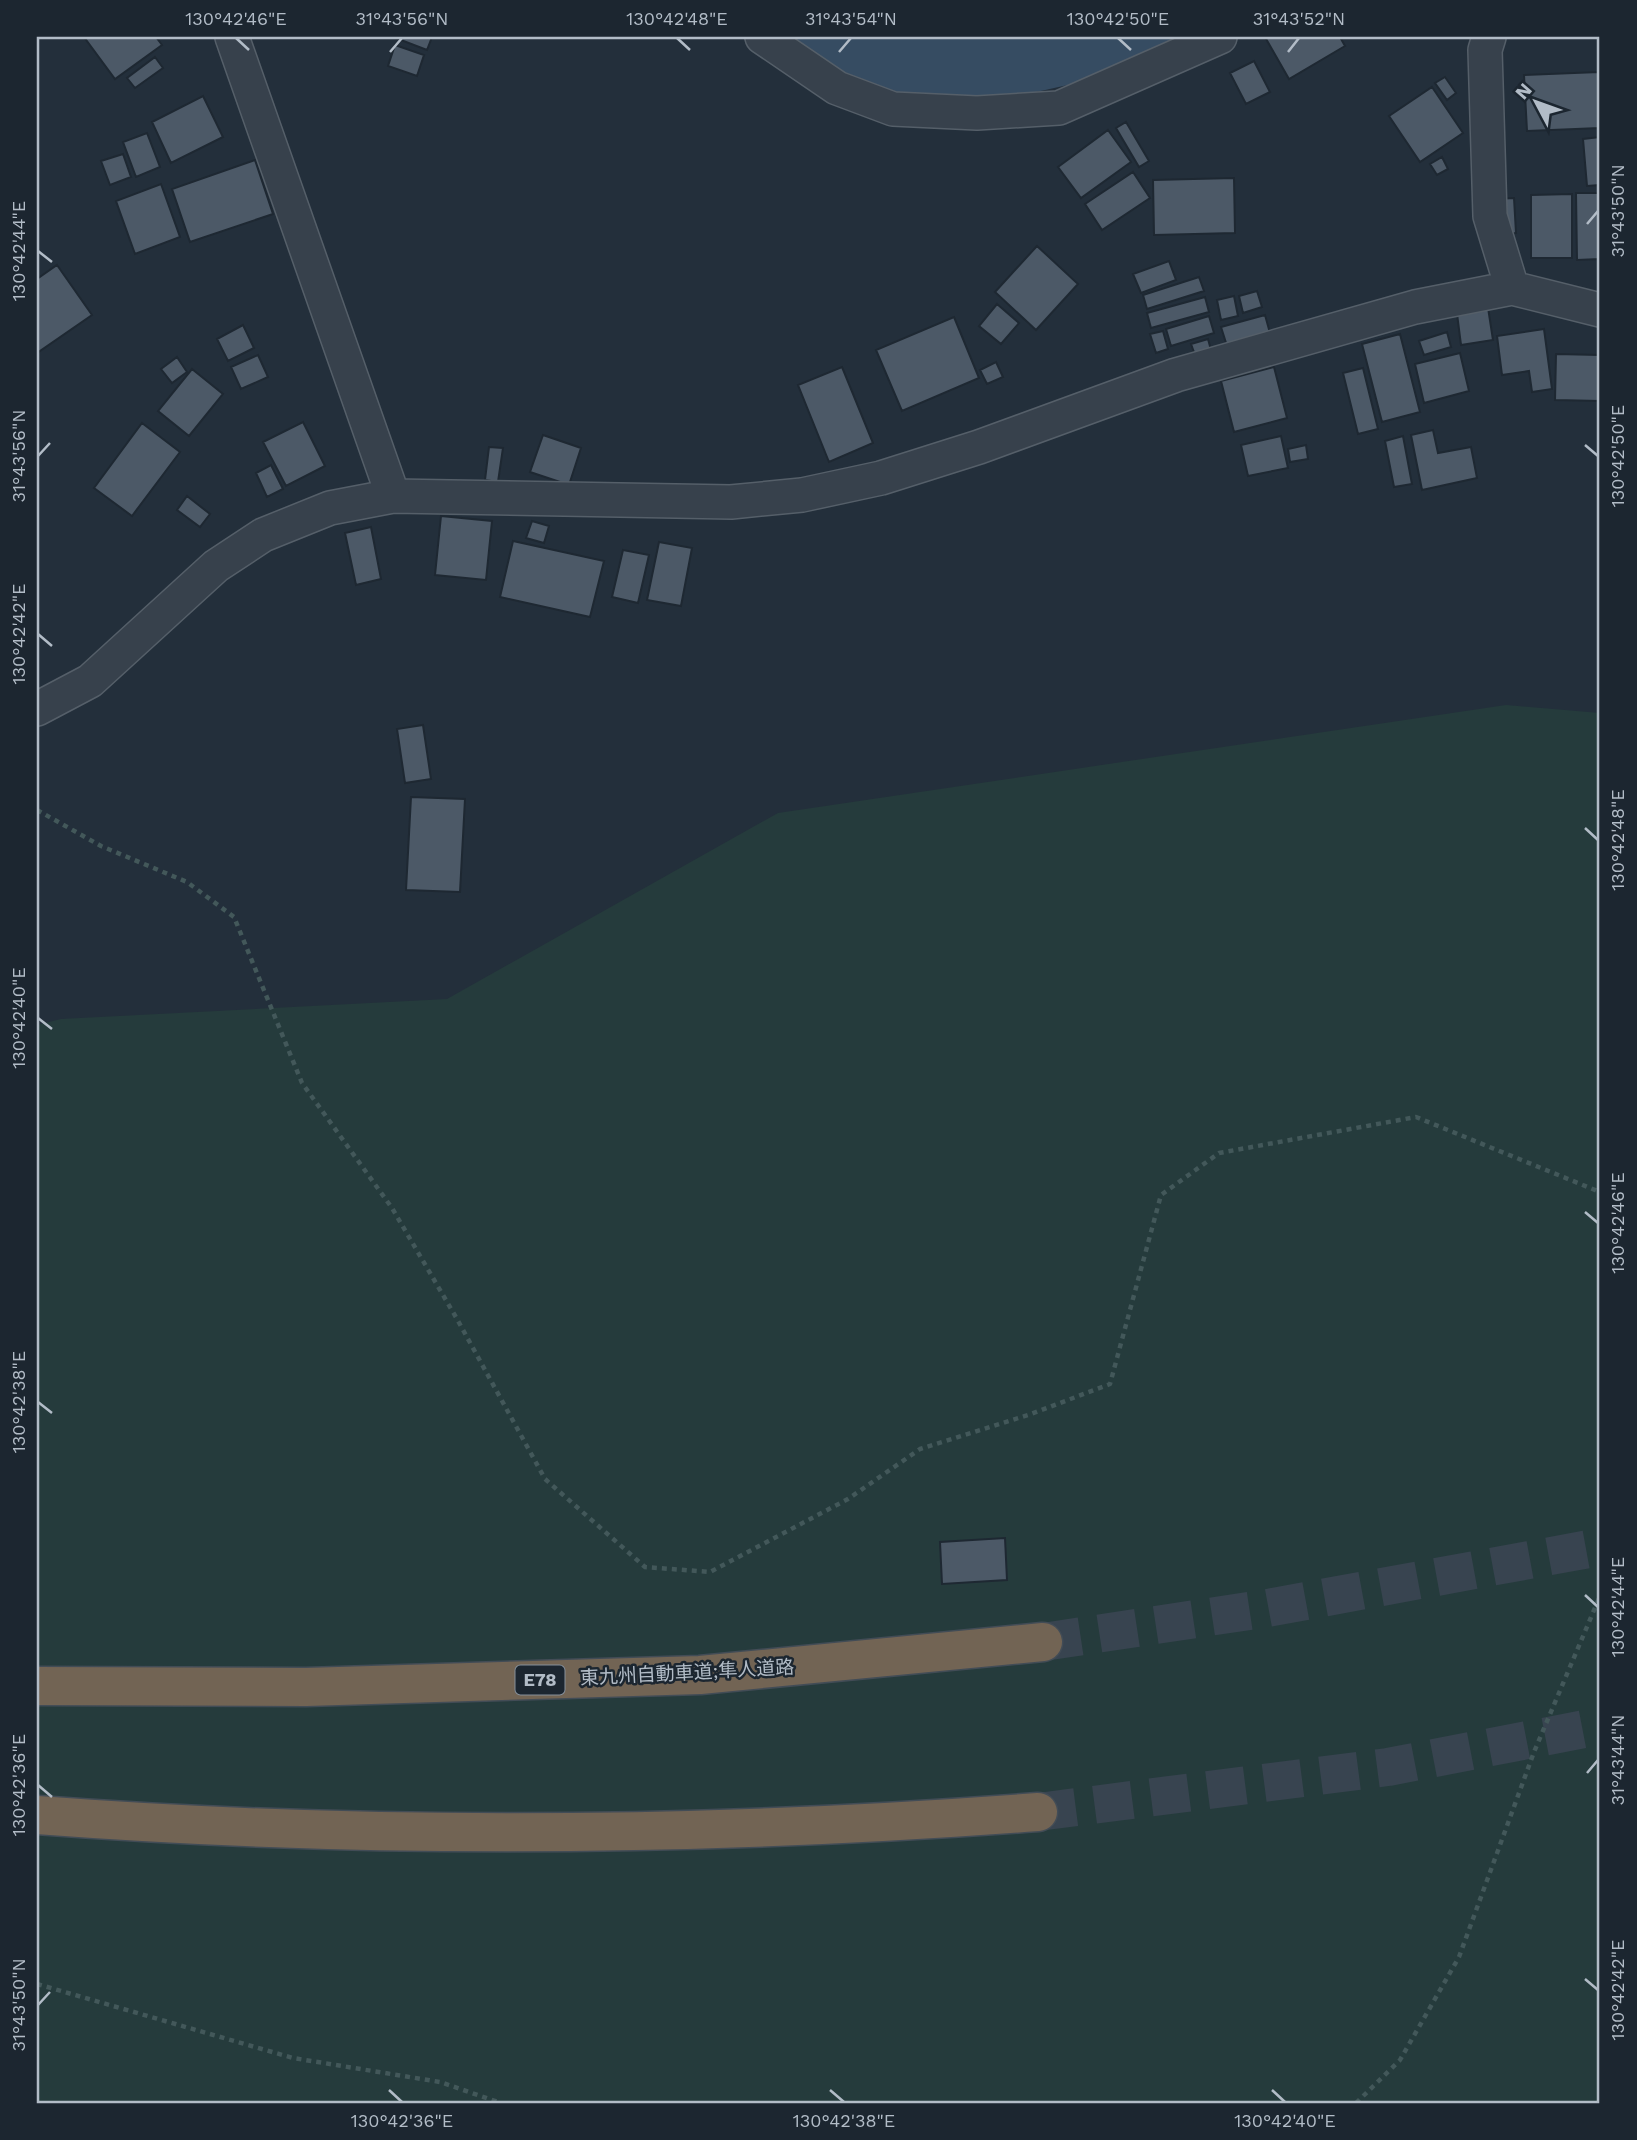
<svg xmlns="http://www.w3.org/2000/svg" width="1637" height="2140" viewBox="0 0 1637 2140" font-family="'Work Sans','Noto Sans JP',sans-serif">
<rect width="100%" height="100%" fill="#232f3b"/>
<path fill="#253b3c" d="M1506,705L1600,713V2103H37V1025L61,1019L447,999L778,813Z"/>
<path fill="#364c62" d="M783,37H1195L1099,78L1009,98L938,103L874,88L807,56Z"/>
<path fill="#4c5967" stroke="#1e2832" stroke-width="2" d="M84,37H156L162,45L115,79Z
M393,37H432L427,50Z
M1265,37H1340L1345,46L1289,79Z
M395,45L424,55L417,76L388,66Z
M155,57L163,68L135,88L127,78Z
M1254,61L1270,92L1246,104L1230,73Z
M1599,72L1600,128L1527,131L1524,75Z
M1445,77L1456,93L1447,100L1435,83Z
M1432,87L1463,133L1420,162L1389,116Z
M203,96L223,137L171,163L152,122Z
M1126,122L1149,161L1139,167L1116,128Z
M1108,130L1131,162L1081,198L1058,167Z
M147,133L160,167L136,177L123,142Z
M1600,137V185L1587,186L1583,139Z
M123,154L131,177L110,185L101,161Z
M1442,157L1448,169L1437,175L1430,164Z
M255,160L273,214L190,242L172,189Z
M1133,172L1150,198L1102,230L1085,204Z
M1234,178L1235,233L1154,235L1153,180Z
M161,184L180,237L135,254L116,201Z
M1576,193H1600V259L1577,260Z
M1572,194V258H1531V195Z
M1514,198L1516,233L1498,234L1497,199Z
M1037,246L1078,284L1036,330L995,292Z
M1169,261L1176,280L1141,293L1133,274Z
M57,265L92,315L37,353V279Z
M1199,277L1204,291L1147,309L1143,295Z
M1257,291L1262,307L1243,313L1239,296Z
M1234,296L1238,316L1221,320L1217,300Z
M1205,297L1209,312L1151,328L1147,313Z
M1487,301L1493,340L1461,345L1456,306Z
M997,304L1019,323L1001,344L979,326Z
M1265,315L1270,333L1227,346L1221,327Z
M1209,316L1214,333L1171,346L1166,329Z
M954,317L979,378L902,411L876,350Z
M243,325L254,348L228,361L217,339Z
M1544,329L1552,389L1532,392L1529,371L1502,375L1497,336Z
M1163,331L1168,349L1156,353L1150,334Z
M1447,332L1451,347L1424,355L1419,341Z
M1400,334L1420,412L1382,422L1362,344Z
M1208,339L1211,350L1195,355L1191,344Z
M1460,353L1469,391L1424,403L1415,364Z
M1556,354L1600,355V401L1555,400Z
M258,355L268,377L241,389L231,367Z
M177,357L187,372L172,383L161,369Z
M996,362L1003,377L987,384L980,370Z
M842,367L873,443L829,462L798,385Z
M1274,367L1287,418L1234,432L1221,381Z
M1363,368L1378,429L1358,434L1343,373Z
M192,369L223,394L189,436L158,411Z
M303,422L325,466L286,486L263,442Z
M142,423L180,452L132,516L94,488Z
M1433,430L1438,453L1471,447L1477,478L1422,490L1411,435Z
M543,435L581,448L569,485L530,472Z
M1281,436L1288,468L1248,476L1241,445Z
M1403,436L1412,484L1394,487L1385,441Z
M1306,445L1308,459L1290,462L1288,449Z
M489,447L503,448L498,482L485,480Z
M271,465L283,489L267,497L256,473Z
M187,496L210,514L200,527L177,510Z
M441,516L492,521L486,580L435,575Z
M532,521L549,526L544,543L526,538Z
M371,527L381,579L356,585L345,533Z
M513,541L604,561L590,617L500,597Z
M659,542L692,548L681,606L647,600Z
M623,550L649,555L638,603L612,597Z
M423,725L431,779L405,783L397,729Z
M411,797L465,799L460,892L406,890Z
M1005,1538L1007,1580L942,1584L940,1542Z"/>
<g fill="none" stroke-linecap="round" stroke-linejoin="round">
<path stroke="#384450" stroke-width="38" stroke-dasharray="38 19" stroke-linecap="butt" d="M1043,1642L1262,1609L1600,1547
M1038,1812L1388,1767L1600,1726"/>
<defs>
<path id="street" d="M232,37L393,496
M762,37L837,88L893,109L977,113L1059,108L1220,37
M1489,37L1485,50L1490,216L1512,288
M37,709L90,681L216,566L263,535L330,508L393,496L731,502L802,495L881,478L979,447L1176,375L1415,307L1512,288L1600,310"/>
<path id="highway" d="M37,1686L306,1687L700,1675L1043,1642
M37,1815C370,1840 704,1837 1038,1812"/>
</defs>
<use href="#street" stroke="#555f69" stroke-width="36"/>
<use href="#highway" stroke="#424c56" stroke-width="41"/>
<path stroke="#43585a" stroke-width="4.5" stroke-dasharray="5 5" stroke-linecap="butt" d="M37,810L101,846L187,882L234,917L302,1083L392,1208L457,1319L545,1479L645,1567L710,1572L848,1499L920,1449L1031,1414L1110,1384L1161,1195L1219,1153L1416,1117L1600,1192
M37,1984L293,2058L440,2082L501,2103
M1356,2103L1400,2060L1459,1957L1534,1752L1600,1596"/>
<use href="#street" stroke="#37414c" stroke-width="33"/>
<use href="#highway" stroke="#726454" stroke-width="38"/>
</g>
<path fill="none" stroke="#b2bcc7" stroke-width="2.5" d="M236,38L249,50M677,38L690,50M1118,38L1131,50M390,52L402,38M839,52L851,38M1288,52L1299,38M1587,224L1598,211M38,251L52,262M1585,445L1598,456M38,456L50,443M38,634L52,646M1585,828L1598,840M38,1018L52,1029M1585,1212L1598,1223M38,1402L52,1413M1585,1595L1598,1607M1587,1773L1598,1760M38,1785L52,1797M1585,1979L1598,1990M38,2005L50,1992M389,2090L402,2102M830,2090L844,2102M1272,2090L1285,2102"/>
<g text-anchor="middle" stroke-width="5" stroke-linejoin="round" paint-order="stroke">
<rect fill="#1c2630" stroke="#858f9a" stroke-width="2" x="515.5" y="1665.5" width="49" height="29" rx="5"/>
<g font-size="18" font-weight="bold" fill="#b2bcc7">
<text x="540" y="1686">E78</text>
</g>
<g font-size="19" fill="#b2bcc7" stroke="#1c2630">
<text transform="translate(687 1672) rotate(-3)" y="7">東九州自動車道;隼人道路</text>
</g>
</g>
<rect width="1637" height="2140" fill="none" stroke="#1c2630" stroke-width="77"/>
<g transform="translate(1536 102) rotate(311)" stroke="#1c2630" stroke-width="5" paint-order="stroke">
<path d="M0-5L12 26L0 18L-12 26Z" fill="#b2bcc7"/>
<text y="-10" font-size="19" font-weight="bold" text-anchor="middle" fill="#b2bcc7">N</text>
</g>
<rect x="38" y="38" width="1560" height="2064" fill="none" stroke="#b2bcc7" stroke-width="2.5"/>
<g font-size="18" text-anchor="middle" fill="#b2bcc7">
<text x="236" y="25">130°42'46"E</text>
<text x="402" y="25">31°43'56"N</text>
<text x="677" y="25">130°42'48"E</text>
<text x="851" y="25">31°43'54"N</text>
<text x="1118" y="25">130°42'50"E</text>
<text x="1299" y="25">31°43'52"N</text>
<text transform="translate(1618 211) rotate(-90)" y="6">31°43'50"N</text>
<text transform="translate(19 251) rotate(-90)" y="6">130°42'44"E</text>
<text transform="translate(1618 456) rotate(-90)" y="6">130°42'50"E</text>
<text transform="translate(19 456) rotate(-90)" y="6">31°43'56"N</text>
<text transform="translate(19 634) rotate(-90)" y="6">130°42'42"E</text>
<text transform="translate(1618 840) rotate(-90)" y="6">130°42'48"E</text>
<text transform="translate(19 1018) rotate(-90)" y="6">130°42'40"E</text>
<text transform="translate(1618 1223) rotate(-90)" y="6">130°42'46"E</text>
<text transform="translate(19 1402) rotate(-90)" y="6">130°42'38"E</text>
<text transform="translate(1618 1607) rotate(-90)" y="6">130°42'44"E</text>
<text transform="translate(1618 1760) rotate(-90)" y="6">31°43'44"N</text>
<text transform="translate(19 1785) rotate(-90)" y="6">130°42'36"E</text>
<text transform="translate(1618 1990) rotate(-90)" y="6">130°42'42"E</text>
<text transform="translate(19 2005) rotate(-90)" y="6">31°43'50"N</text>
<text x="402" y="2127">130°42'36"E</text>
<text x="844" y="2127">130°42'38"E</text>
<text x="1285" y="2127">130°42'40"E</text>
</g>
</svg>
